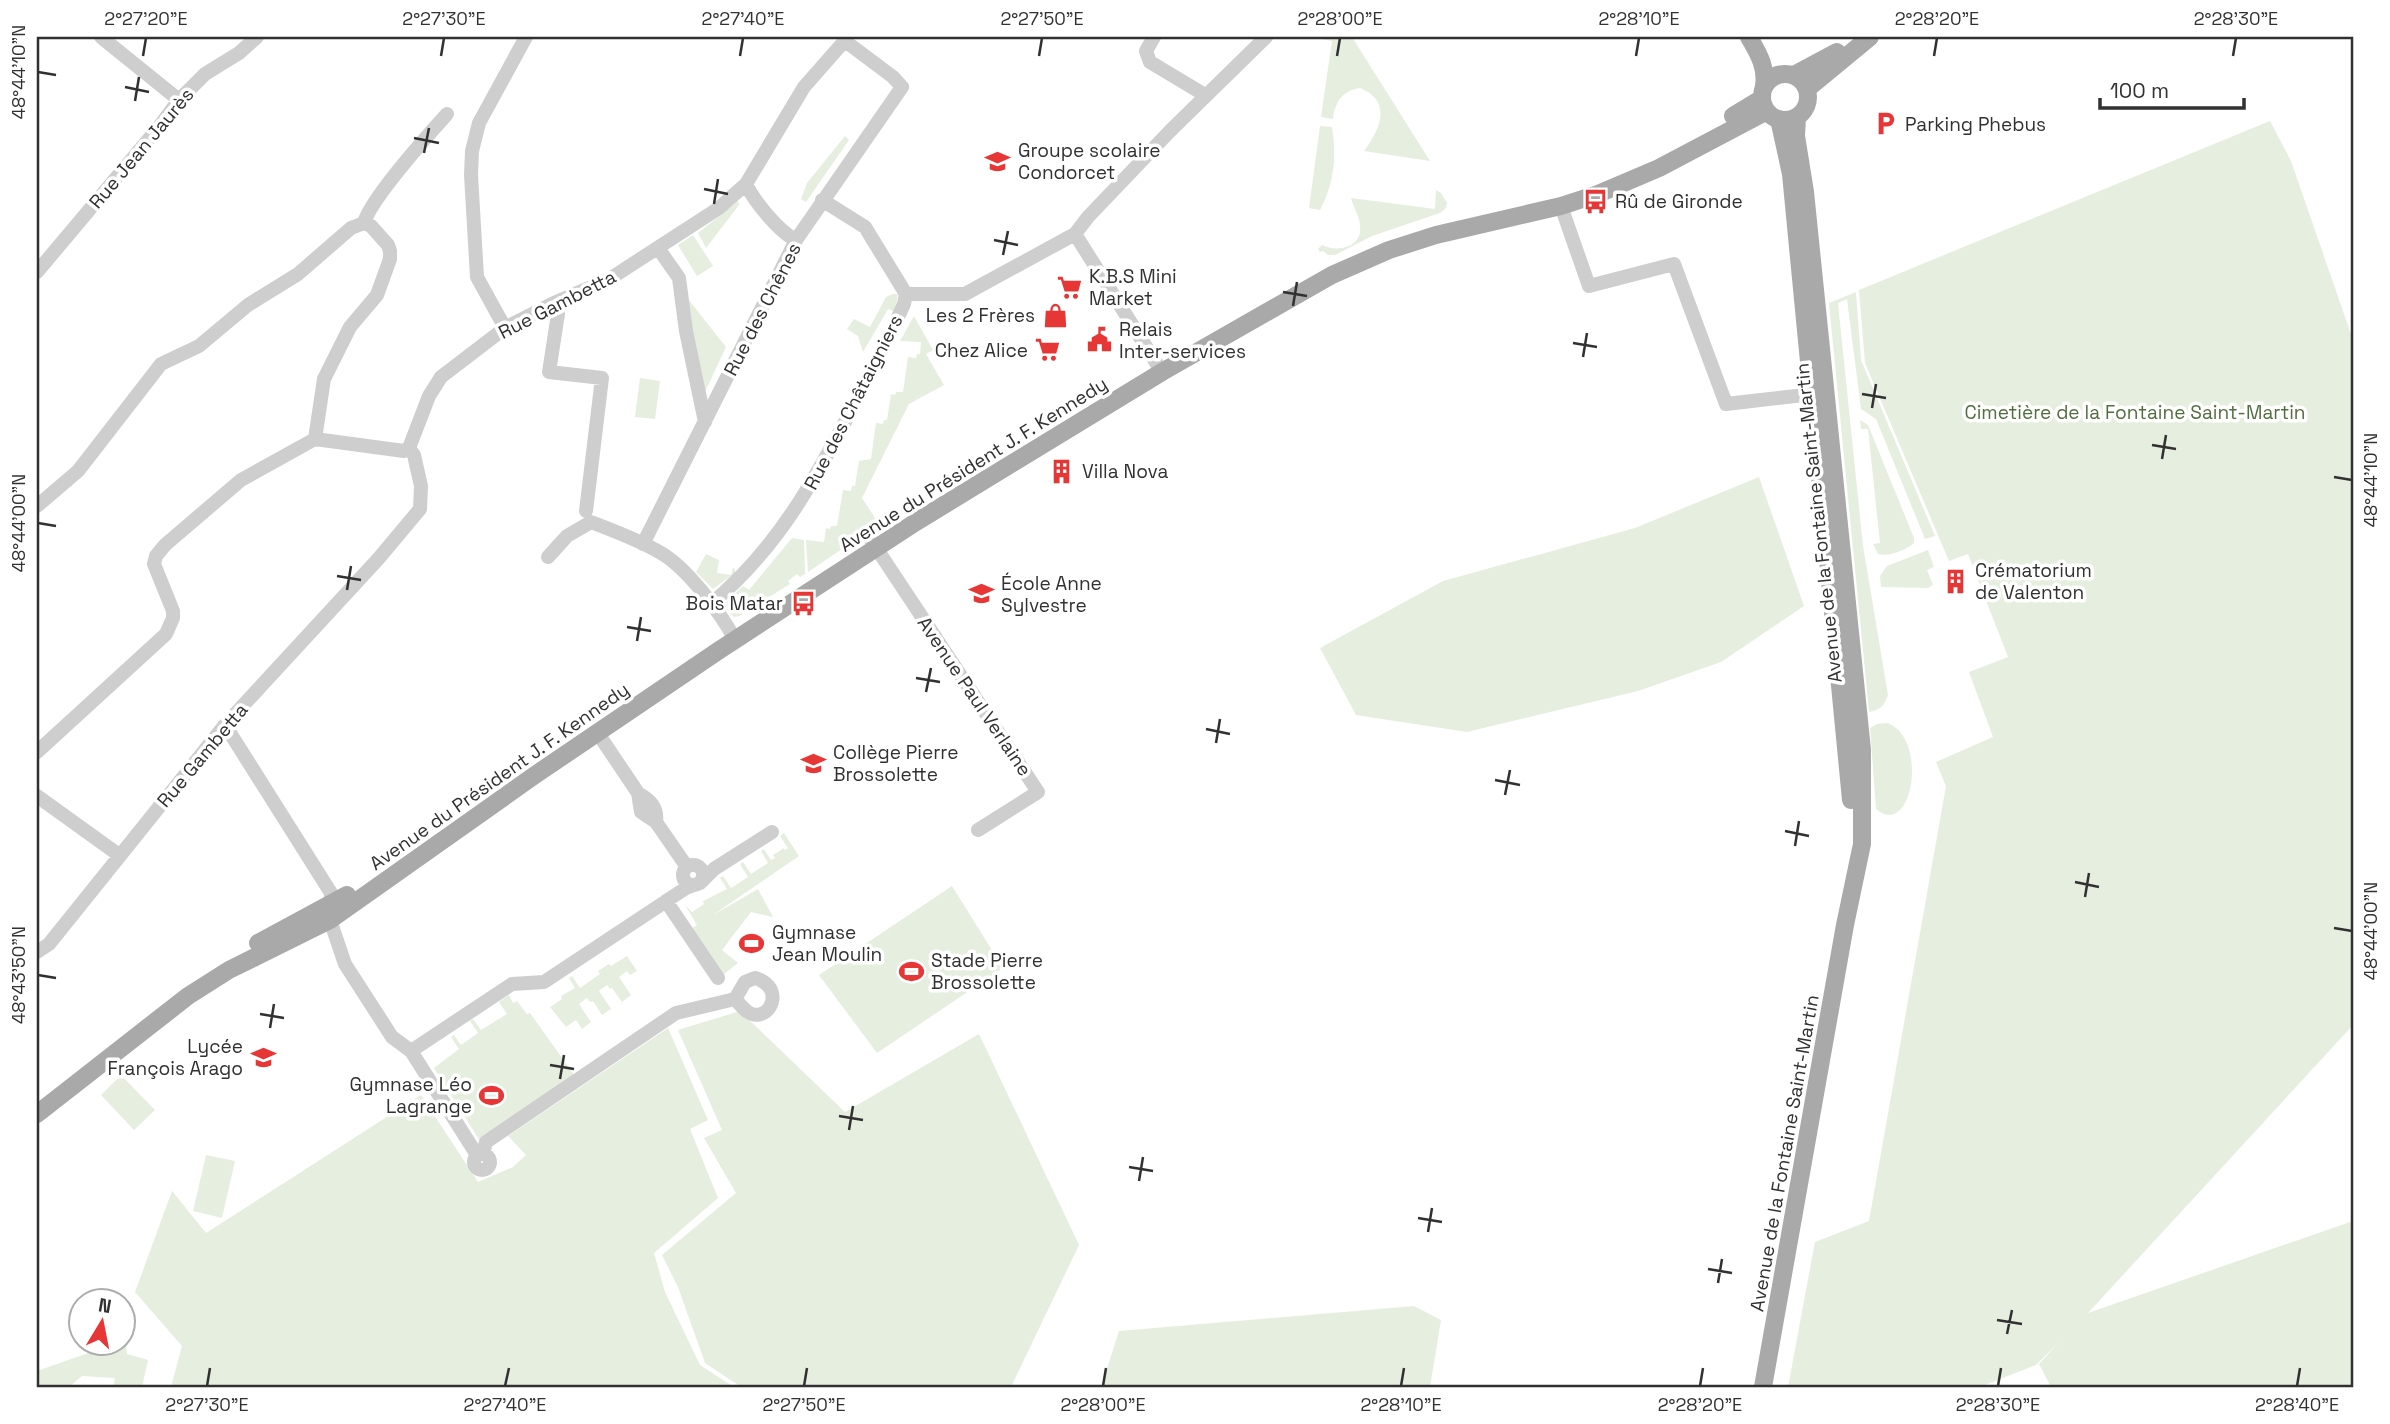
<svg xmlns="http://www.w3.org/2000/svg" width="2390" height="1424" viewBox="0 0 2390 1424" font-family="'Space Grotesk',sans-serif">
<rect width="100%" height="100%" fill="#fff"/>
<path fill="#e6eee0" d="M1314,37H1352L1430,161L1364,151C1380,130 1393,101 1360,88C1343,90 1335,102 1333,119L1321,117L1332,41Z
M2270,121L2291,161L2353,340V1025L2088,1313L2353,1221V1387H2051L2039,1364L2060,1341L2036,1365L1980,1387H1788L1815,1242L1869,1221L1946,786L1936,762L1993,737L1969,672L2008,657L1968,554L1949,561L1865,363L1859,290Z
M1320,126L1332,127C1337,157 1334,183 1320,210L1309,208Z
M845,136L849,140L806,202L801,199L807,183Z
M1436,190L1441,193L1447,203L1446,208L1440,213L1372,236L1335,255H1328L1323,251L1320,252L1318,249L1322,245C1338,253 1363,247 1360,226C1360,217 1353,206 1351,198L1435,209Z
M738,201L739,205L706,248L698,233Z
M693,235L713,266L697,276L678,245Z
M1856,292L1861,360L1935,536L1925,539L1876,419L1861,409L1847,299L1838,303L1863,546L1888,695C1884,706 1880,710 1869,712L1829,303Z
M893,294H898L895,312L888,309L863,352L858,336L847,329L854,319L870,327L886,297Z
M688,299L726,347L704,394L687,306Z
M914,316L933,350L926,354L944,385L909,404L862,498L879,524L808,572L806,540L824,542L826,528L830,529L831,526H837L843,490L851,491L852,486H855L859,461L871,459L876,423L883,424L884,420H887L891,394L895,395L896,392H903L908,357L916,358L917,354H920L921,342L900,341Z
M640,378L660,381L655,419L635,417Z
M1860,420L1868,425L1914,538V543C1906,550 1889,557 1878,554L1873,544L1880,543L1868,429H1861Z
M1759,477L1804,606L1721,662L1638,691L1467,732L1356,715L1320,648L1443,581L1635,528Z
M792,538L804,540L805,574L800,577L797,574L788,581L790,584L739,616L734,617L725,608L727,601L743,586L749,590Z
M1928,550L1934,567L1927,570L1933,585L1928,588L1881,587L1880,576L1887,566Z
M706,554L719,560L717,573L731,575L733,568L735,569V573L713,589L696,572Z
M1887,723C1929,737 1913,840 1876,809L1870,728L1877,724Z
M784,833L799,856L713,915L758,889L773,917L751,912L722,950L738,963L723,975L691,929L697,925L685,905L692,912L704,904L703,901L727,889L720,878L723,876L731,888L748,877L740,864L743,862L751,874L768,863L761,851L764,849L771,860L775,858L773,855L784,848L785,850L788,848L780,836Z
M952,886L1003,968L877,1053L819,975Z
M627,956L637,971L630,975L627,971L619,977L631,995L622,1002L612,988L610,989L607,985L599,991L611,1009L602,1015L593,1001L590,1002L587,998L579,1004L591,1022L582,1029L576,1020L566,1027L550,1007L562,999L561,996L575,988L569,978L572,976L580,988L600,974L598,971L609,964L611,966Z
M509,995L513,1003L517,1001L527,1014L530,1013L575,1076L480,1141L434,1068L459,1049L451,1037L454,1035L461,1045L478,1033L470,1021L473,1019L481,1030L507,1014L499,1002Z
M740,1011L845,1112L979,1034L1079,1245L1011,1387H741L705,1363L678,1287L662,1255L736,1193L704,1138L722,1130L678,1030Z
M668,1028L708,1120L690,1129L718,1198L654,1253L665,1292L700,1365L734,1387H171L182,1346L135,1292L172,1191L206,1233L421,1095L478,1182L513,1167L526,1155L508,1136Z
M121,1075L155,1110L134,1130L101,1095Z
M206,1155L235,1161L222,1218L193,1211Z
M1414,1306L1441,1320L1430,1387H1101L1119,1331Z
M125,1340L127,1354L148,1360L142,1387H113L115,1378L82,1376L69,1387H37V1371L114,1344H122Z"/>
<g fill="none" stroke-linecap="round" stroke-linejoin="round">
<path stroke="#cecece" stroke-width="14" d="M101,37L179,100
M1154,37L1146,51L1150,62L1205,95
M746,184C754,201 779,232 796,240
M1561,206L1589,286L1674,264L1726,404L1813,394
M364,223C370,200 428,135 447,114
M1075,234L1162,372
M658,248L679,278L686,331L705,422
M37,272L159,127L179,100L205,74L239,53L257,37
M906,294H965L1075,234L1088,217L1170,131L1266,37
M554,303L558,314L549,372L602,378L586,511
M505,328L477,277L471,175L472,151L479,123L526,37
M315,439L324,379L350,327L377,295L390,259V251L388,245L371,226L364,223
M409,448L429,396L441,377L505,328L554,303L608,280L719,208L746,184L804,87L848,37
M37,506L78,471L161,364L199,346L248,305L298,274L351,228L364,223
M871,540L1038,792L978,830
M643,544L796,240L902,87L893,77L845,41
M548,557L567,536L591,522C614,531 639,540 661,553C687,568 721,613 735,640
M711,604C778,548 814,481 854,405C871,371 889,338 904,304L906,294L865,227L822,200
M225,725L331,893L330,920L345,964L392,1037L411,1051L477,1155
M597,732L638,793
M37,752L166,634L173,618V611L154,564L156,556L165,545L241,480L315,439L404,451L409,448
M638,793C650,800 658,807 656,822L641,812Z
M37,796L119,855
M656,822L687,867
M683 875a10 10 0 1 1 20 0a10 10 0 1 1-20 0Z
M666,901L718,978
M37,952L49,944L225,725L379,558L420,509L421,486L414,455L409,448
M755,978C788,988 768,1025 748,1012C743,1009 739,1003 735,999L745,982Z
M411,1051L512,984L544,982L686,888L700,883L714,869L772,832
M483,1154L486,1142L676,1013L735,999
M474 1162a8 8 0 1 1 16 0a8 8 0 1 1-16 0Z"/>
<path stroke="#a9a9a9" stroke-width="18" d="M1749,37C1758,53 1767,67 1764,86
M1762 97a23 23 0 1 1 46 0a23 23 0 1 1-46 0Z
M1794,75L1837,52
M1807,89L1870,37
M1733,116L1761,99
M1779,119L1791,174L1851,800
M258,943L347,895
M37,1114L188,996L229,970L330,920L535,775L718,651L916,522L1162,372L1332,275L1389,250L1436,235L1561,206L1598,194L1659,168L1767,111
M1763,1387L1845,925L1862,844V750L1805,192L1796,136L1797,117"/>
</g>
<path fill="none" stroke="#313131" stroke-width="2.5" d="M143,56L146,38M441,56L444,38M740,56L743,38M1039,56L1042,38M1337,56L1340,38M1636,56L1639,38M1934,56L1937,38M2233,56L2236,38M38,72L56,75M125,87L149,92M135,101L139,77M414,138L439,143M424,153L429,128M704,189L728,194M714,204L718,179M994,240L1018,245M1003,255L1008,231M1283,292L1307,296M1293,306L1297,282M1573,343L1597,347M1583,357L1587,333M1862,394L1886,398M1872,408L1876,384M2152,445L2176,449M2162,459L2166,435M2334,477L2352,480M38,523L56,526M337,576L361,580M347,590L351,566M627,627L651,631M637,641L641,617M916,678L940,682M926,692L931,668M1206,729L1230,734M1216,743L1220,719M1495,780L1520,785M1505,795L1510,770M1785,831L1809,836M1795,846L1799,821M2075,882L2099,887M2085,897L2089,873M2334,928L2352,931M38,975L56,978M260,1014L284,1018M270,1028L274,1004M550,1065L574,1069M560,1079L564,1055M839,1116L863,1120M849,1130L853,1106M1129,1167L1153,1171M1139,1181L1143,1157M1418,1218L1442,1222M1428,1232L1432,1208M1708,1269L1732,1273M1718,1283L1722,1259M1997,1320L2022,1324M2007,1334L2012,1310M207,1386L210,1368M505,1386L509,1368M804,1386L807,1368M1103,1386L1106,1368M1401,1386L1404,1368M1700,1386L1703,1368M1998,1386L2001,1368M2297,1386L2300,1368"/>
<defs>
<symbol id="parking-bare" viewBox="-9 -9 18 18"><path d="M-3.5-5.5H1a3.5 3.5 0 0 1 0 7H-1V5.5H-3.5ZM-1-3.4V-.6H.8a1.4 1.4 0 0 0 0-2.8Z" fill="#e63636" stroke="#fff" stroke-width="2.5" paint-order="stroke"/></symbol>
<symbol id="school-bare" viewBox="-9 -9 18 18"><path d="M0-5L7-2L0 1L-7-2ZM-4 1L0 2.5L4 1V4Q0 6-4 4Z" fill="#e63636" stroke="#fff" stroke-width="2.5" paint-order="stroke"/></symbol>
<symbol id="bus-bare" viewBox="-9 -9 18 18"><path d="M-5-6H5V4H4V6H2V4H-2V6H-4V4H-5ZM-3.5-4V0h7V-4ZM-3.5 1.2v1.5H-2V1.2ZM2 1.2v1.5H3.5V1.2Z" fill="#e63636" stroke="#fff" stroke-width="2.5" paint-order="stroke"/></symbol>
<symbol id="supermarket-bare" viewBox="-9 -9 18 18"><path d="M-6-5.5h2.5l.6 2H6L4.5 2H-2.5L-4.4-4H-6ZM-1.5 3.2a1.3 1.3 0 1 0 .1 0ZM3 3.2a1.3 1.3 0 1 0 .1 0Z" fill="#e63636" stroke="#fff" stroke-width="2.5" paint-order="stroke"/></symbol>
<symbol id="shop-bare" viewBox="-9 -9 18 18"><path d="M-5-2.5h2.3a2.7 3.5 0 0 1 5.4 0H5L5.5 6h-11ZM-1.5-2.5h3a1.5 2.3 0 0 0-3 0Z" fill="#e63636" stroke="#fff" stroke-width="2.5" paint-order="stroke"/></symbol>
<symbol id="civic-bare" viewBox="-9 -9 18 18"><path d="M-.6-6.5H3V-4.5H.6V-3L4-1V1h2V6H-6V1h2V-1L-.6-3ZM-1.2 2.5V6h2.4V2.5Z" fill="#e63636" stroke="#fff" stroke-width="2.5" paint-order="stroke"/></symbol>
<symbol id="building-bare" viewBox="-9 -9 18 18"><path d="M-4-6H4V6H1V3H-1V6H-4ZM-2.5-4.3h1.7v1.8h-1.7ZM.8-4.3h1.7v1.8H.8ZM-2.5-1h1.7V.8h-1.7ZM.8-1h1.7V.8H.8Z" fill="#e63636" stroke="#fff" stroke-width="2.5" paint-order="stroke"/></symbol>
<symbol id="stadium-bare" viewBox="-9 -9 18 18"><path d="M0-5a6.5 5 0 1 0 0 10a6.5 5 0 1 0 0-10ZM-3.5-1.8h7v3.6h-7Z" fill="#e63636" stroke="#fff" stroke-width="2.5" paint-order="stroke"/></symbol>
</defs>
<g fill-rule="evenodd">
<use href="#parking-bare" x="1868" y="106" width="35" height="35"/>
<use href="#school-bare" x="980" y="144" width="35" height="35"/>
<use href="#bus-bare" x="1578" y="184" width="35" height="35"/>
<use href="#supermarket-bare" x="1052" y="270" width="35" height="35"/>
<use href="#shop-bare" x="1038" y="298" width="35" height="35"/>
<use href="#civic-bare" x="1082" y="322" width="35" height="35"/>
<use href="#supermarket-bare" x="1030" y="332" width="35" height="35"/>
<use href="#building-bare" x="1044" y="454" width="35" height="35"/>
<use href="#building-bare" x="1938" y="564" width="35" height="35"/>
<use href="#school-bare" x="964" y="576" width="35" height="35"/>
<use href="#bus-bare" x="786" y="586" width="35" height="35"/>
<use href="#school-bare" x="796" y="746" width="35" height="35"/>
<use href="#stadium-bare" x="734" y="926" width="35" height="35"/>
<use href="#stadium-bare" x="894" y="954" width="35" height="35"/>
<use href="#school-bare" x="246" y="1040" width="35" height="35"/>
<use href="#stadium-bare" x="474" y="1078" width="35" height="35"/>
</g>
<g text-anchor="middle" stroke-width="7" stroke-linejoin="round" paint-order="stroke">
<g font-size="19" fill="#313131" stroke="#fff" text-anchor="start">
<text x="1905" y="131">Parking Phebus</text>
<text x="1018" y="157">Groupe scolaire<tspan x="1018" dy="22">Condorcet</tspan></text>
<text x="1615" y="208">Rû de Gironde</text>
<text x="1089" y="283">K.B.S Mini<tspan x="1089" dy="22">Market</tspan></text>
<text x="1035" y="322" text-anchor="end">Les 2 Frères</text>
<text x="1119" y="336">Relais<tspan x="1119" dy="22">Inter-services</tspan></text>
<text x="1028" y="357" text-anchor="end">Chez Alice</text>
<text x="1082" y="478">Villa Nova</text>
<text x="1975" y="577">Crématorium<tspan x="1975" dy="22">de Valenton</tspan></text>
<text x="1001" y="590">École Anne<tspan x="1001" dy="22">Sylvestre</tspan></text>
<text x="783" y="610" text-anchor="end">Bois Matar</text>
<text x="833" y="759">Collège Pierre<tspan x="833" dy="22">Brossolette</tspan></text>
<text x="772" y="939">Gymnase<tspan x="772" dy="22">Jean Moulin</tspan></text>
<text x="931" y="967">Stade Pierre<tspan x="931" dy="22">Brossolette</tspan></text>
<text x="243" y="1053" text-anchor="end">Lycée<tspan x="243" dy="22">François Arago</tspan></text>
<text x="472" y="1091" text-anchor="end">Gymnase Léo<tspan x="472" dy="22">Lagrange</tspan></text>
</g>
<g font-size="19" fill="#313131" stroke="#fff">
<text transform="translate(141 148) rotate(-50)" y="7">Rue Jean Jaurès</text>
<text transform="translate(557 304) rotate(-27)" y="7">Rue Gambetta</text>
<text transform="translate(762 309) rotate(-63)" y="7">Rue des Chênes</text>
<text transform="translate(853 402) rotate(-63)" y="7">Rue des Châtaigniers</text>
<text transform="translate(973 464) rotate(-32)" y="7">Avenue du Président J. F. Kennedy</text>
<text transform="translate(1818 523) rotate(-96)" y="7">Avenue de la Fontaine Saint-Martin</text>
<text transform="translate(975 696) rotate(56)" y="7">Avenue Paul Verlaine</text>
<text transform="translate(202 755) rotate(-50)" y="7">Rue Gambetta</text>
<text transform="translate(499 776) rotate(-35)" y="7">Avenue du Président J. F. Kennedy</text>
<text transform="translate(1784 1153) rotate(-80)" y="7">Avenue de la Fontaine Saint-Martin</text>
</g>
<g font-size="19" fill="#516e3e" stroke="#fff">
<text x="2135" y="419">Cimetière de la Fontaine Saint-Martin</text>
</g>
</g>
<rect width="2390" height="1424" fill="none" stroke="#ffffff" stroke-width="77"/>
<g transform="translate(102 1322) rotate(10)"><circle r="33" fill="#ffffff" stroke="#adadad" stroke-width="2"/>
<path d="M0-5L12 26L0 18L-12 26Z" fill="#e63636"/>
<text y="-10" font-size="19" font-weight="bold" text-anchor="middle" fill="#313131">N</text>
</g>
<path d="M2100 98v10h144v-10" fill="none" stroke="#313131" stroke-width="3.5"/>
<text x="2110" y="98" font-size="21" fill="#313131" stroke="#ffffff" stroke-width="5" paint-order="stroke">100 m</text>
<rect x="38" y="38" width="2314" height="1348" fill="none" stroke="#313131" stroke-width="2.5"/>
<g font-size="18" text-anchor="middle" fill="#313131">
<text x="146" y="25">2°27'20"E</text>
<text x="444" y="25">2°27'30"E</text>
<text x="743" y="25">2°27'40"E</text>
<text x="1042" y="25">2°27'50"E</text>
<text x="1340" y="25">2°28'00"E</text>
<text x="1639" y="25">2°28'10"E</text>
<text x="1937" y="25">2°28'20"E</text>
<text x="2236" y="25">2°28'30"E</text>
<text transform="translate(19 72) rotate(-90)" y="6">48°44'10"N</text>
<text transform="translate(2371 480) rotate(-90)" y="6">48°44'10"N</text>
<text transform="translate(19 523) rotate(-90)" y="6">48°44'00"N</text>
<text transform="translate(2371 931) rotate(-90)" y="6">48°44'00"N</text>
<text transform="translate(19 975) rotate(-90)" y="6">48°43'50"N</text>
<text x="207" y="1411">2°27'30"E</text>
<text x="505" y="1411">2°27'40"E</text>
<text x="804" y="1411">2°27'50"E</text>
<text x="1103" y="1411">2°28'00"E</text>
<text x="1401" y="1411">2°28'10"E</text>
<text x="1700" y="1411">2°28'20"E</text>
<text x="1998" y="1411">2°28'30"E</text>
<text x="2297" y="1411">2°28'40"E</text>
</g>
</svg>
